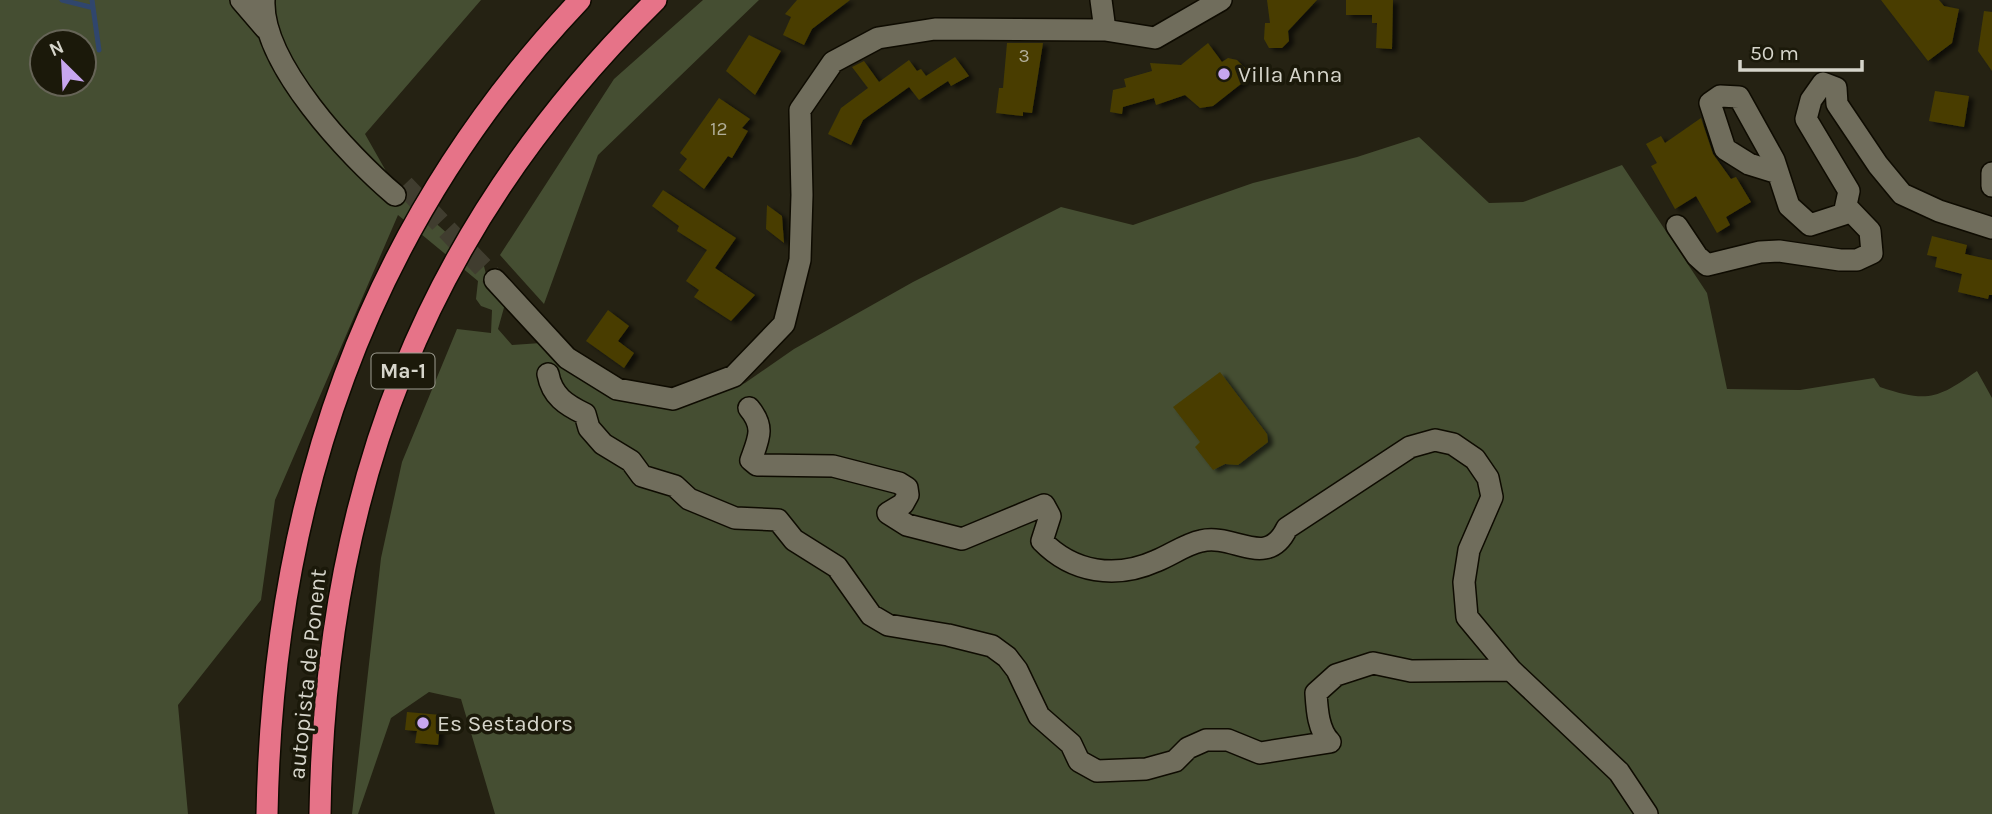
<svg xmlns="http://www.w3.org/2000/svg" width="1992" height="814" viewBox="0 0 1992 814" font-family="Karla,sans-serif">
<defs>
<filter id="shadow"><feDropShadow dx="5" dy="3" stdDeviation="2" flood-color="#0009"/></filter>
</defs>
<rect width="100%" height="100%" fill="#252213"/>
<path fill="#454e32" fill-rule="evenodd" d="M0,0H481L365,134L395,187L484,266L489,287L505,304L498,329L512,345L541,343L607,395L646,406L703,400L745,383L794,349L913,282L1061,207L1133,225L1253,183L1357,157L1419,137L1489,203L1523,202L1622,165L1707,293L1727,389L1800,390L1874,378L1880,387C1928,403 1937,399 1977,371L1992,398V814H495L461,699L429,692L391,718L358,814H352L381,558L402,462L457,329L491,333L492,310L481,306L476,299L478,281L398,215L275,500L261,600L178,705L188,814H0ZM42,42H84V84H42Z
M703,0H759L598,155L544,304L500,255L614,79Z"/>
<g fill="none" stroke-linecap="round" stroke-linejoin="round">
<path stroke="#30466d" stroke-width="5" d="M62,0L90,7
M92,0L99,50"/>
</g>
<path fill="#483e04" filter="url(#shadow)" d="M797,0H850L812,29L804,45L783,35L791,17L785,14Z
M1267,0H1317L1288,31L1289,41L1282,48H1269L1264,39L1265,23H1270Z
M1346,0H1393L1392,49L1376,48L1377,23H1372V15H1346Z
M1881,0H1939L1944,6L1959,9L1952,43L1928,61Z
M1984,11L1992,12V71L1978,51Z
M749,35L781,51L755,95L726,71Z
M1007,43H1043L1032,113L1023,112V116L996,113L999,88H1003Z
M1208,43L1222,62L1228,58L1237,60L1246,69V80L1213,106L1200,108L1185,95L1156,105L1154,98L1123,107L1122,114L1110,112L1113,90L1126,87L1124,79L1152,71L1150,63L1181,65Z
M955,57L969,76L951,86L948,81L919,100L909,87L863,120L851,145L828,134L841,108L868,88L852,67L864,61L879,82L909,60L917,71L921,69L926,76Z
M1935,91L1969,96L1964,127L1929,121Z
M719,98L750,119L742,128L748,131L732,158L728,156L704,189L679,170L687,159L680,153Z
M1701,118L1713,154L1731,179L1736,177L1751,202L1726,217L1730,225L1717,233L1696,196L1675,209L1651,166L1657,163L1646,144L1661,136L1665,143Z
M663,190L736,238L715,268L755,295L731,321L694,297L699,290L686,281L707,250L677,231L679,226L652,206Z
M767,205L782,216L784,243L766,229Z
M1932,236L1967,245L1965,254L1992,260V295H1989L1988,299L1958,292L1962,274L1935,267L1937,257L1927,255Z
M608,310L629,326L618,341L634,353L624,368L586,341Z
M1220,372L1267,434L1268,442L1238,465L1225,464L1213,470L1195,447L1200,442L1173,407Z
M407,712L441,715L438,745L415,743L417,731L405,730Z"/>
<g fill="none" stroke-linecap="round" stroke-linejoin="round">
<path stroke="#403d2f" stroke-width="21" stroke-dasharray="21 10" stroke-linecap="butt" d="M404,185L495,280"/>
<defs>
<path id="minor" d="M241,0L266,29
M264,0C261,63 349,156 395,195
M1101,0L1105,30
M1778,173L1749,164L1725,149L1710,103L1720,96L1739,97L1774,160L1789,206L1810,225L1844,214L1849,191L1806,119L1811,100L1823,83L1836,88L1837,104L1878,165L1902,194L1939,211L1992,228
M1992,173V186
M1677,226L1697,256L1707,265L1760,252L1779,251L1840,260H1857L1872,253L1870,231L1846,206
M495,280L567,358L617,389L673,399L734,376L784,324L800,260L802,195L800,110L833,62L878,38L935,29L1105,30L1155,38L1221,0
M548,374C552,396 566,405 585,414L589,428L603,444L631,461L642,476L675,486L689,499L735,518L778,520L794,540L837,567L871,615L888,625L948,635L992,646L1007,657L1017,670L1039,716L1071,744L1079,761L1097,771L1146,769L1175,761L1188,748L1206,740H1228L1260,753L1330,742C1318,730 1317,709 1316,693L1336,675L1373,663L1411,671L1511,670L1619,772L1647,814
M749,408C765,427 759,438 751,460L757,465L833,466L899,483L907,488L908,495L903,504L888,513L907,525L962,539L1044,505L1050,516L1042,541C1073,573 1116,579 1156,561C1171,555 1186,544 1201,541C1234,533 1267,570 1287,528L1410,447L1435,440L1453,444L1475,459L1488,478L1492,497L1469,550L1464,582L1467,617L1511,670"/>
<path id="highway" d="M267,814C273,503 363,229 580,0
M320,814C325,491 424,228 656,0"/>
</defs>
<use href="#minor" stroke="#0e0b01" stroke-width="24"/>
<use href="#highway" stroke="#0e0b01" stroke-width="24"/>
<use href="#minor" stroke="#706d5c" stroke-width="21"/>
<use href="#highway" stroke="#e67388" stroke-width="21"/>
</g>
<g fill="#c7a6ef" stroke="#1b190a" stroke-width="2.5">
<circle cx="1224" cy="74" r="7"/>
<circle cx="423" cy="723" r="7"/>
</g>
<g text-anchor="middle" stroke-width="7" stroke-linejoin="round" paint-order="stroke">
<g font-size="19" fill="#b2af99">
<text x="1024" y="62">3</text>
<text x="719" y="135">12</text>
</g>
<rect fill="#1b190a" stroke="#9e9d91" stroke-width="2" x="371.5" y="353.5" width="63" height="35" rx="5"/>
<g font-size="21" font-weight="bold" fill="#d6d5cb">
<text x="403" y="378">Ma-1</text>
</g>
<g font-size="23" fill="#d6d5cb" stroke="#1b190a" text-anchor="start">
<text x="1238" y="82">Villa Anna</text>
<text x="437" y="731">Es Sestadors</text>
</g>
<g font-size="23" fill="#d6d5cb" stroke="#1b190a">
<text transform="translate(307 674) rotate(-84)" y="8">autopista de Ponent</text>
</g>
</g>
<g transform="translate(63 63) rotate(336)"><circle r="33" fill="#1b190a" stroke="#666457" stroke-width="2"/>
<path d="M0-5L12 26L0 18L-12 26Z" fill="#c7a6ef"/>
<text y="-10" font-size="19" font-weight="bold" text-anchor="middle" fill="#d6d5cb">N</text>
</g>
<path d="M1740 60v10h122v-10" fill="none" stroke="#d6d5cb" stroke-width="3.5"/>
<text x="1750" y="60" font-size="21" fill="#d6d5cb" stroke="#1b190a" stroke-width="5" paint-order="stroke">50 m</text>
</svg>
